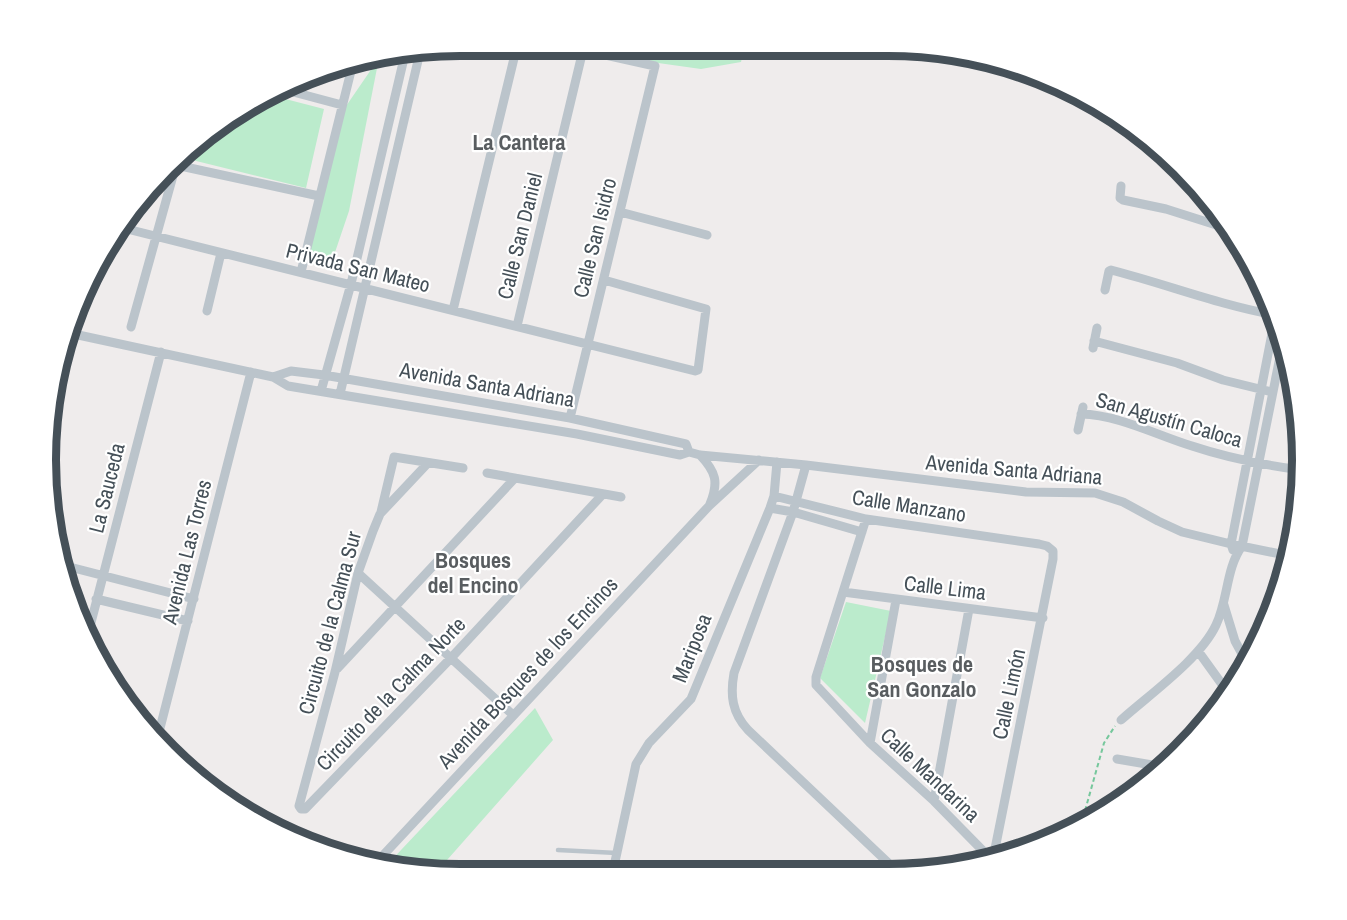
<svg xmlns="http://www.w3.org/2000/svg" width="1347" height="920" viewBox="0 0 1347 920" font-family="'Archivo Narrow',sans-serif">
<rect width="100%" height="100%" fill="#efecec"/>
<path fill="#bbebcc" d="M592,47L744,49L741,62L701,69L651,62Z
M379,58L349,211L329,270L302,260L342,112Z
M270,95L324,109L306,188L184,158L229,115Z
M846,602L891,611L865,723L820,678Z
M535,708L553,740L440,868L385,867Z"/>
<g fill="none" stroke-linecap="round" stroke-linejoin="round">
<path stroke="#76c79c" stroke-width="2" stroke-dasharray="4.5 3" stroke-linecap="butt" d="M660,57L662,48
M1081,825L1104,743L1115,726"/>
<path stroke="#bbc4cb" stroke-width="4.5" d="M558,850L617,853"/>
<path stroke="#bbc4cb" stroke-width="9" d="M560,47L583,50L655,66L570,418
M282,89L342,105
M176,165L319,196
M1121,186L1120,198L1123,200L1166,209L1232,230
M620,212L707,235
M119,227L695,371L698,370L706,309L604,280
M301,272L353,63
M1105,290L1109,271L1111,270C1166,284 1219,305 1275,315
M453,310L517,46
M207,311L221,253
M517,326L583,50
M131,327L176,165
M69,333L273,377L288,386L577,434L680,455L689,452L700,455L806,465L1026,492L1095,493L1123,502L1158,521L1182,532L1231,544L1290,556
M1094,341L1177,363L1223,380L1268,391
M1093,348L1097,328
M273,377L291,371L324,375L570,418L686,444L689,452
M321,391L351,284L405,54
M340,394L420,52
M1081,414C1119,415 1156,435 1192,446C1228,458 1264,465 1301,470
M1078,430L1083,407
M700,455C716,472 719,482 710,504
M428,463L380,514L373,531L358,573L335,672L299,806L301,809H305L451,658L603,494
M806,465L793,512L734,673C730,695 732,713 748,730L900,874
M487,473L621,497
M774,496L866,519L1039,544L1047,546L1053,551V559L993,859
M770,508L793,512L862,532
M381,512L394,457L463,468
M866,519L816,677V685L870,743L934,801L992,860
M1233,550L1231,544L1275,318
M62,565L194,599
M358,573L513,715
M843,592L1043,618
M96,599L188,621
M1224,605L1235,641L1247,663
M88,634L161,352
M1198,651L1229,694
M337,669L515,478
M1121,720C1150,694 1200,659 1216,625C1228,600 1226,568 1242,546L1283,342
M157,740L251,372
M870,743L896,600
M1117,759L1164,767
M934,801L969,609
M374,865L709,506L759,460
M613,871L636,764L649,743L691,699L770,508L774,496L777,462"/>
</g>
<g text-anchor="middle" stroke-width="4.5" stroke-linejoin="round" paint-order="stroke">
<g font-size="21" fill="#455058" stroke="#fff">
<text transform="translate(520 236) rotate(-76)" y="7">Calle San Daniel</text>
<text transform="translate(595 238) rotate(-76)" y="7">Calle San Isidro</text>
<text transform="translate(358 268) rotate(14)" y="7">Privada San Mateo</text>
<text transform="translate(487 385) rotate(10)" y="7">Avenida Santa Adriana</text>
<text transform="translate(1169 420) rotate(16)" y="7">San Agustín Caloca</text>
<text transform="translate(1014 470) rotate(5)" y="7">Avenida Santa Adriana</text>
<text transform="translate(107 488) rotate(-76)" y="7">La Sauceda</text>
<text transform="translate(909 506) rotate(9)" y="7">Calle Manzano</text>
<text transform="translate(187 552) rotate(-76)" y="7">Avenida Las Torres</text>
<text transform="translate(945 588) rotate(7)" y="7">Calle Lima</text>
<text transform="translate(330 623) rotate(-75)" y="7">Circuito de la Calma Sur</text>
<text transform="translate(692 648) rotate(-68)" y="7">Mariposa</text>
<text transform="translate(528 673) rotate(-47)" y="7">Avenida Bosques de los Encinos</text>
<text transform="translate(391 694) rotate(-46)" y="7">Circuito de la Calma Norte</text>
<text transform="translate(1009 694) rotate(-78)" y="7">Calle Limón</text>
<text transform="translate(930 775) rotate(43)" y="7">Calle Mandarina</text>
</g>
<g font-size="22" font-weight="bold" fill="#595d60" stroke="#fff">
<text x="519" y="150">La Cantera</text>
<text x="473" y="568">Bosques<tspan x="473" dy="25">del Encino</tspan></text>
<text x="922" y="672">Bosques de<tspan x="922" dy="25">San Gonzalo</tspan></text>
</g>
</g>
<path d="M0 0H1347V920H0ZM460 56H888A404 404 0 0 1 1292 460V460A404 404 0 0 1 888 864H460A404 404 0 0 1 56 460V460A404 404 0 0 1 460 56Z" fill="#fff" fill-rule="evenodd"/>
<path fill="none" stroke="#455058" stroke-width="8" d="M460 56H888A404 404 0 0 1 1292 460V460A404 404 0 0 1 888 864H460A404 404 0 0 1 56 460V460A404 404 0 0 1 460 56Z"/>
</svg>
